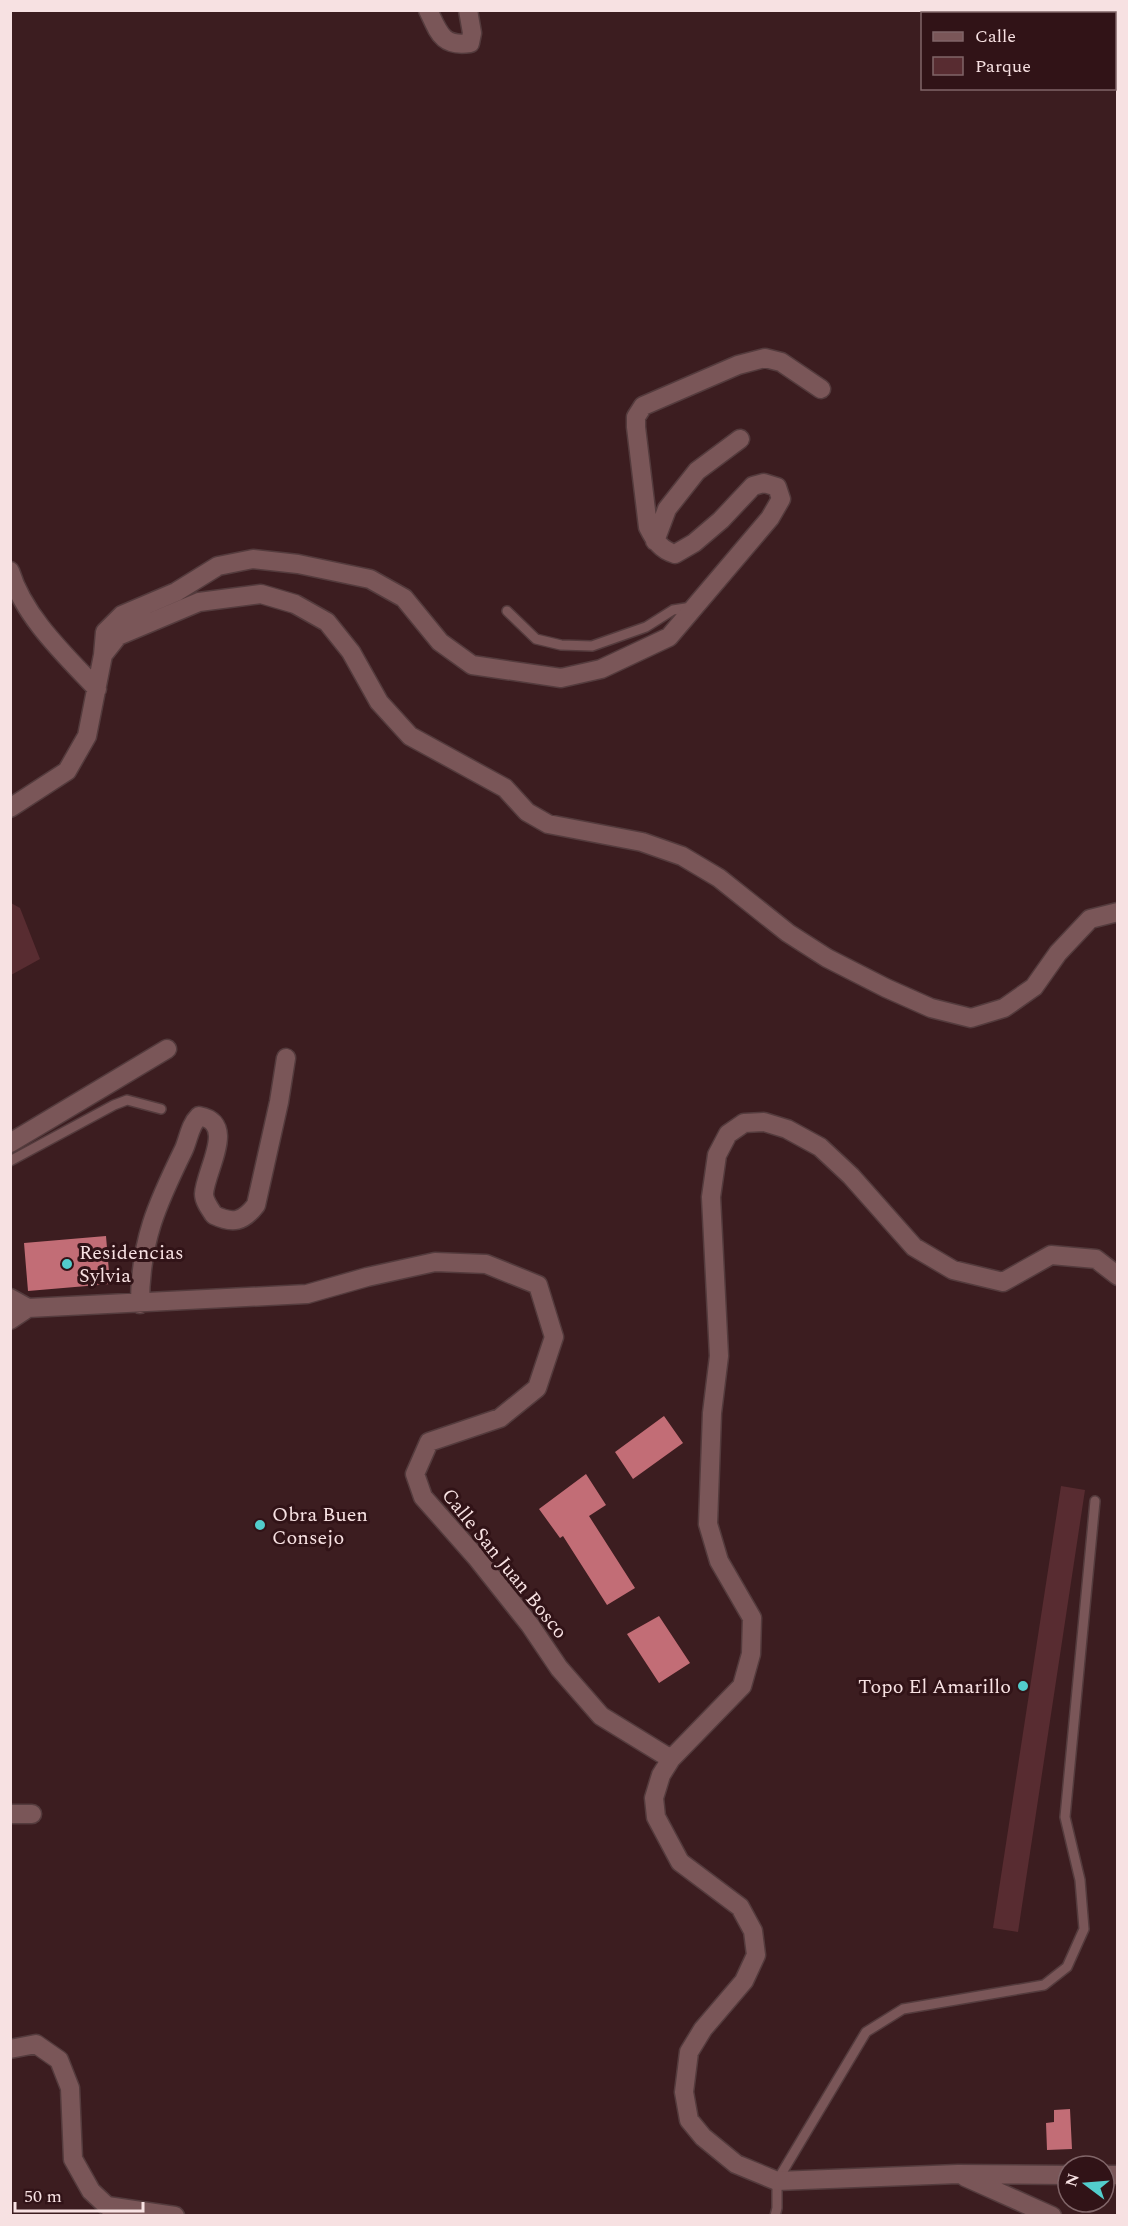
<svg xmlns="http://www.w3.org/2000/svg" width="1128" height="2226" viewBox="0 0 1128 2226" font-family="Spectral,serif">
<rect width="100%" height="100%" fill="#3c1d20"/>
<path fill="#582c31" d="M11,903L20,908L40,959L11,975Z
M1061,1486L1085,1490L1018,1932L993,1928Z"/>
<path fill="#c26d76" d="M106,1236L110,1284L28,1291L24,1243Z
M664,1416L683,1443L633,1479L615,1452Z
M586,1474L606,1505L589,1516L635,1588L607,1605L563,1536L560,1538L539,1509Z
M659,1616L690,1663L659,1683L627,1634Z
M1070,2109L1072,2149L1047,2150L1046,2123L1054,2122V2110Z"/>
<g fill="none" stroke-linecap="round" stroke-linejoin="round">
<defs>
<path id="service" d="M507,611L536,639L561,645L592,646L646,627L673,610L692,607
M10,1161L114,1105L127,1100L161,1109
M775,2216L777,2208V2181L866,2032L903,2009L1044,1985L1067,1967L1084,1929L1080,1880L1065,1817L1095,1501"/>
<path id="minor" d="M428,10C439,33 442,47 470,43L472,33L468,10
M655,541L667,509L697,471L740,439
M10,571C24,617 65,655 97,689
M103,655L105,632L122,615L176,592L218,566L253,559L298,564L370,579L404,598L440,642L472,665L561,678L601,669L669,637L770,518L781,499L777,487L764,483L753,486L721,520L694,543L675,554C661,550 655,541 648,527L636,427V417L643,406L738,365L765,358L781,362L821,389
M10,808L67,771L87,736L103,655L118,636L199,602L261,594L295,604L327,622L351,652L379,702L410,736L505,788L527,812L548,824L642,842L682,856L719,878L788,933L827,958L886,988L931,1008L971,1018L1004,1008L1034,987L1058,953L1090,919L1118,912
M10,1143L167,1049
M10,1298L28,1308
M140,1304C140,1241 157,1204 184,1149C189,1137 190,1125 199,1116C238,1123 205,1170 204,1194C204,1201 210,1209 214,1215C233,1224 243,1222 256,1205L279,1102L286,1058
M28,1308L307,1294L367,1277L435,1262L486,1264L538,1285L554,1337L537,1388L500,1418L429,1442L415,1474L423,1497L476,1557L530,1625L559,1668L601,1716L671,1759L742,1686L751,1654L752,1618L719,1561L708,1524L712,1413L719,1356L711,1197L717,1155L728,1134L744,1123L764,1122L787,1129L820,1147L851,1176L914,1247L953,1270L1003,1282L1051,1255L1096,1259L1118,1276
M10,1320L28,1308
M671,1759L661,1775L654,1798L656,1817L680,1862L740,1907L753,1931L756,1955L744,1981L703,2029L689,2052L684,2092L689,2120L703,2137L736,2164L777,2181L958,2174L1068,2175
M10,1814H32
M10,2049L36,2044L59,2060L70,2088L73,2159L91,2191L107,2206L175,2216
M1104,2175H1118
M965,2177L1052,2216"/>
</defs>
<use href="#service" stroke="#543b3d" stroke-width="12"/>
<use href="#minor" stroke="#543b3d" stroke-width="21"/>
<use href="#service" stroke="#7a5658" stroke-width="9"/>
<use href="#minor" stroke="#7a5658" stroke-width="18"/>
</g>
<g fill="#52cdcc" stroke="#311317" stroke-width="2">
<circle cx="67" cy="1264" r="6"/>
<circle cx="260" cy="1525" r="6"/>
<circle cx="1023" cy="1686" r="6"/>
</g>
<g text-anchor="middle" stroke-width="6" stroke-linejoin="round" paint-order="stroke">
<g font-size="20" fill="#f7e1e2" stroke="#311317" text-anchor="start">
<text x="79" y="1259">Residencias<tspan x="79" dy="23">Sylvia</tspan></text>
<text x="272" y="1521">Obra Buen<tspan x="272" dy="23">Consejo</tspan></text>
<text x="1011" y="1693" text-anchor="end">Topo El Amarillo</text>
</g>
<g font-size="20" fill="#f7e1e2" stroke="#311317">
<text transform="translate(505 1563) rotate(51)" y="7">Calle San Juan Bosco</text>
</g>
</g>
<rect width="1128" height="2226" fill="none" stroke="#f7e1e2" stroke-width="24"/>
<rect x="921" y="12" width="195" height="78" fill="#311317" stroke="#806568" stroke-width="1.5"/>
<rect x="933" y="32" width="30" height="9" fill="#7a5658" stroke="#806568" stroke-width="1.5"/>
<text x="975" y="42" font-size="18" fill="#f7e1e2">Calle</text>
<rect x="933" y="57" width="30" height="18" fill="#582c31" stroke="#806568" stroke-width="1.5"/>
<text x="975" y="72" font-size="18" fill="#f7e1e2">Parque</text>
<g transform="translate(1086 2184) rotate(286)"><circle r="28" fill="#311317" stroke="#806568" stroke-width="1.5"/>
<path d="M0-4.5L10 22L0 15L-10 22Z" fill="#52cdcc"/>
<text y="-9" font-size="16" font-weight="bold" text-anchor="middle" fill="#f7e1e2">N</text>
</g>
<path d="M15 2202v9h128v-9" fill="none" stroke="#f7e1e2" stroke-width="3"/>
<text x="24" y="2202" font-size="18" fill="#f7e1e2" stroke="#311317" stroke-width="4.5" paint-order="stroke">50 m</text>
</svg>
